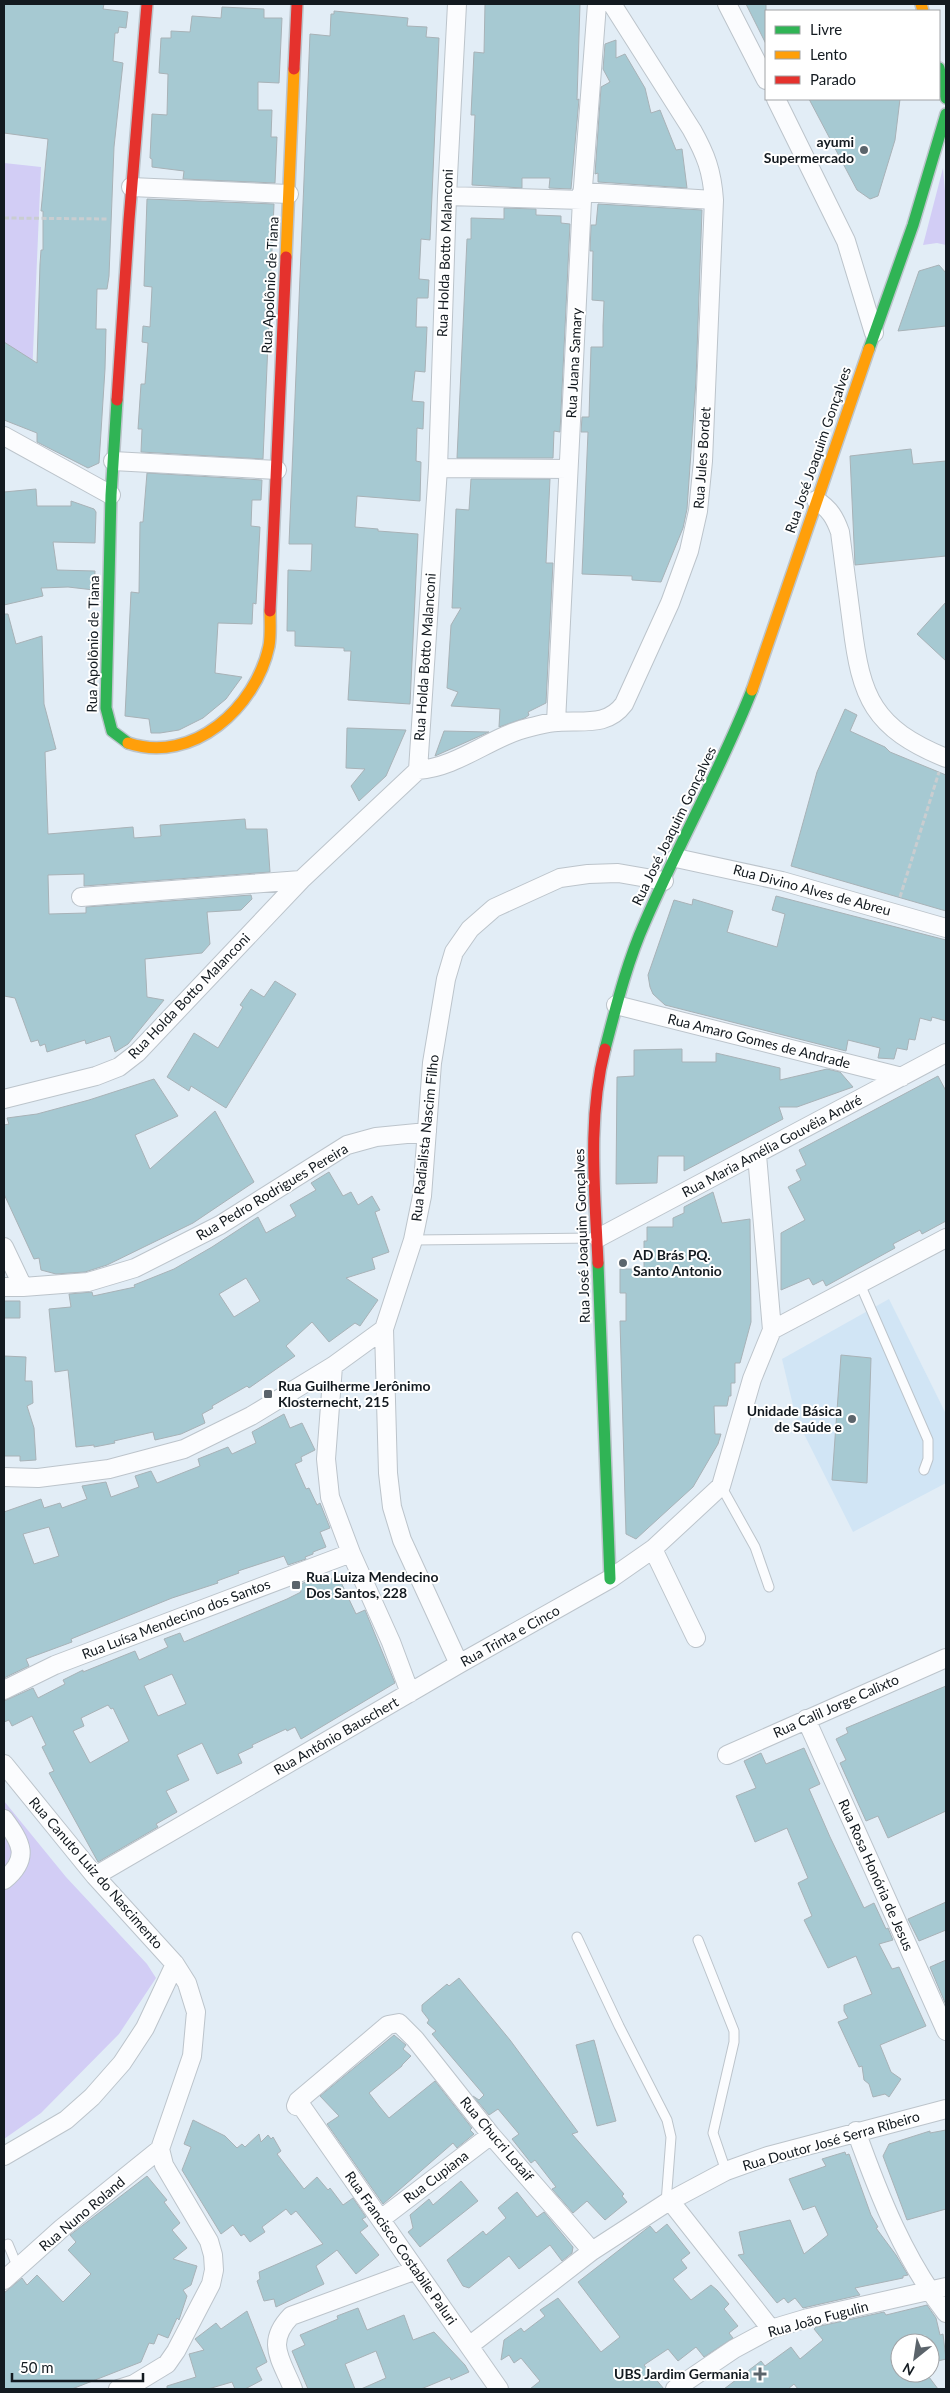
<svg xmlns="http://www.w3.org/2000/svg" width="950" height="2393" viewBox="0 0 950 2393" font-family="Lato,sans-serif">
<rect width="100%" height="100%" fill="#e2edf6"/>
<path fill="#d1e5f5" d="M889,1299L946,1414V1483L853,1532L796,1418L782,1359Z"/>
<path fill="#d2cdf5" d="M4,163L41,167L32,376L4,358Z
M943,168L946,203V245L937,243L923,245Z
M4,1801L66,1877L147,1964L156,1978L119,2034L41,2113L4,2139Z"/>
<path fill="#a6c9d2" stroke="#a8b2b7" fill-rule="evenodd" d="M4,4H104L103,9L128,12L126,28L119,27L118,33H115L113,61L123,63L114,147L109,276L107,289H97L96,329H106L105,369L99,463L88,468L37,442V433L4,420V342L37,363L40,264L41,250H43V211H41L48,139L4,133Z
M485,4H580L577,100L579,99L571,189L549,188L550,178H522V188L472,185L475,115H471L474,52L484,53Z
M746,4H766V44Z
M222,7L264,9V18H282L279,83L258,82V110H272L271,137H277L275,183L183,179L184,171L152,167V159L150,158L152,114L167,115L168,74L159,73L161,38H171V31L190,32L192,16L221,18Z
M334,11L408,18L407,26L427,27L426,37L439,38L430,240L421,239L419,279L429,280L428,298H417L416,327H427L425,372L415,371L412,401L424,402L423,429L417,428L416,461L421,462L420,501L357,496L355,527L378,529V531L418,534L410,704L348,700L351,651H344V648L295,646V631H287L288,570L311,571L312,544H289L310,34L330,36L331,14H334Z
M616,40V58L625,54L645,88L651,113L660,110L676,150L682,149L687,188L598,182V173L595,174L601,87L610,82L603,69L605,44Z
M809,99H900L895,140L878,196L870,199L857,190Z
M147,199L274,204L263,459L141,452L142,429H138L141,384H145L148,343L142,342L143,326L150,327L152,287L144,286Z
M598,204L702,210L696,380L687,509L683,528L661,582L632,580V576L582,574L588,432H581L582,417H589L591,347H603V326L604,301L592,300L593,251H590L591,225H596Z
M504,208L536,209V215L561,216V223L570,224L560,432L554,431L553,458H457L467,239H471V218L504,219Z
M939,265L946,273V326L898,331L919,271Z
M911,449L913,464L946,461V556L855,565L850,456Z
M147,473L262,480L261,500H252L251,526L260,527L256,604L253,603L252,624L218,623L215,673L242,677L226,699L203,718L179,730L160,733H151L149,719L125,716L131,592L139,593L140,522H143Z
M471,479H550L546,563H553L546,703L528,712L529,715L525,718L499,727L500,709L451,706L458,692L447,688L451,625L461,608H452L456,509L469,510Z
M36,489L37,506H71V501L94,509L96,512L95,543L53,542L57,570L95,571L94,590L68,587L41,588L43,596L4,605V492Z
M946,602V661L917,634Z
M4,614H8L16,644L42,636L44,704L56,749L45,752L48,834L133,827L134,838L161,836L160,825L245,819L246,829H267L270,872L84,886V874L48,875L49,914L86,913V907L251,895L252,899L241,910L207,912L210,944L202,953L145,959L147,997L164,1000L128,1044L115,1052L110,1036L86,1044L85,1040L47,1052L45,1044L40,1046L38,1040L31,1042L15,998L4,996Z
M845,709L857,715L850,731L885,747L890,752L946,775V911L791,866L817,772Z
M347,728L406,730L386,776L359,801L351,786L365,769L346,768Z
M444,731L489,732L435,756Z
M776,896L946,940V1021L932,1017L931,1021L920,1018L915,1040L909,1039L907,1050L897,1048L894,1059L878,1058L880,1048L848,1040L846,1051L665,1005L653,994L650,987L648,975L674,900L692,905L693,899L733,911L727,932L777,947L785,914L772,910Z
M275,981L296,994L226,1108L191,1086L189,1091L167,1077L194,1033L218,1048L243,1007L240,1005L251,989L264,997Z
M682,1049V1062H716V1053L780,1068V1080L827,1069L840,1072L853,1087L797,1107H779L783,1119L684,1171V1156H658L657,1183L616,1184L617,1077L634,1076V1050Z
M938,1076L946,1091V1221L922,1234L920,1230L893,1244L895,1248L826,1286L823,1280L813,1285L809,1278L781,1290V1233L805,1220L788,1187L801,1180L796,1170L806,1165L799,1150Z
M154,1079L178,1116L135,1135L150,1169L215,1111L254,1182L193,1223L107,1265L85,1272L56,1274L41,1270L39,1258L34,1259L4,1194V1125L9,1124L7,1118L37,1114L89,1100Z
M329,1172L343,1196L351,1192L358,1205L372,1196L380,1210L375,1212L389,1252L372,1258L375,1269L346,1278L378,1300L360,1326L355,1323L329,1342L312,1322L286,1346L295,1356L249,1388L247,1386L212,1406L213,1408L202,1414L205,1423L181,1434L155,1440L153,1432L114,1441L115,1443L94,1447V1445L76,1447L68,1370L55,1372L49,1309L71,1307L69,1294L92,1292L93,1296L135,1287L134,1285L174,1269L212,1247L258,1217L266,1233L296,1216L290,1205L316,1190L311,1183ZM246,1278L260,1301L234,1317L219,1294Z
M713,1192L722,1223L750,1219L751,1322L740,1363H735V1383H731V1396H729L727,1406H714L715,1434H721L718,1444L693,1487L636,1539L626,1534L620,1321H626V1293H620V1269H644V1241H647V1227H673V1218L684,1213V1207Z
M4,1301H20V1318H4Z
M841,1355L871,1358L867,1483L832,1480Z
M4,1356L26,1357L25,1381H32L33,1403L27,1406L34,1428L36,1460L20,1461V1456H4Z
M284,1414L290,1428L302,1423L315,1450L301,1457L302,1461L295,1464L306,1489L309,1488L317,1505L320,1503L330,1528L320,1532L326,1547L313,1552V1554L305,1557L306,1559L288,1565L284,1556L238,1571L239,1573L217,1581L218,1583L172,1598L71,1639L72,1642L26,1659L29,1666L4,1678V1512L41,1499L44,1508L60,1503L62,1508L87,1499L82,1486L106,1482L111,1497L139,1487L135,1476L151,1471L157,1483L200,1466L198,1459L228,1447L232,1454L256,1443L252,1432ZM49,1527L59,1556L34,1564L23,1534Z
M338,1576L356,1614L365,1610L395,1683L301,1739L295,1727L287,1731L286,1729L252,1745L253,1747L238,1754L242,1763L217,1774L202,1743L177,1755L189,1780L166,1791L177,1812L156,1824L158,1827L98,1862L49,1773L54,1771L42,1747L46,1745L32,1716L12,1726L9,1720L4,1722V1701L33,1688L38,1698L65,1684L63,1680L83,1670V1672L135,1651L139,1660L168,1647L164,1639L180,1633L184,1642L287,1599L301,1592L298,1585L316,1578L320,1584ZM172,1674L186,1704L158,1716L144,1686ZM108,1705L111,1709L113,1708L129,1741L90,1763L73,1731L84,1726L81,1718Z
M946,1686V1811L888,1838L878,1816L866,1821L840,1763L846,1760L836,1739L848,1733L846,1728Z
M804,1748L820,1784L809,1789L830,1837L864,1908L874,1903L886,1929L888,1928L893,1940L879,1944L892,1969L899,1967L926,2026L880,2045L891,2072L901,2079L889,2097L885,2094L873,2097L869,2084L864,2080L862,2066L859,2067L838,2022L848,2018L844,2011V2005L872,1994L856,1956L828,1968L804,1920L812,1916L798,1883L808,1878L787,1828L755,1842L736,1796L756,1788L744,1761L761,1753L766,1764Z
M946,1902V1930L919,1941L908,1919Z
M946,1960V2005L930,1967Z
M459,1978L510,2040L578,2132L572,2134L624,2194L622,2196L627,2202L605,2220L587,2201L573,2213L552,2189L556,2187L535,2160L531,2163L512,2139L519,2134L498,2109L489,2115L473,2096L479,2100L484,2095L432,2034L436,2031L427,2023L429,2020L422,2011V2005L447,1984L449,1986Z
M394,2035L406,2045L403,2049L411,2056L402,2065V2066L369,2093L379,2106L389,2118L435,2081L472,2128L470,2130L474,2134L457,2148L453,2143L383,2204L327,2124L339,2116L320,2096Z
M594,2040L616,2121L597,2126L576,2045Z
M193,2120L225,2136L237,2148L242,2144L245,2147L259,2134L261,2142L268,2135L271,2139L273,2137L281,2151L277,2154L304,2189L317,2177L328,2190L330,2188L343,2205L353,2198L366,2217L362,2219L368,2226L360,2232L379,2255L356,2274L337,2250L316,2266L324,2284L276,2307L274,2299L264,2301L257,2281L260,2279L259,2272L323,2244L296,2211L291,2215L286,2209L262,2227L265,2232L250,2242L244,2234L241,2236L233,2225L221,2234L182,2170L191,2147L184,2144Z
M946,2130V2209L907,2220L883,2156L889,2144L930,2131V2133Z
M845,2152L846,2155L849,2154L871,2215L878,2227L876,2228L896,2255L908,2275L903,2276V2278L855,2288L860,2295L803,2308L795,2298L788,2303L784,2298L777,2303L738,2255L744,2254L739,2232L790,2220L804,2254L828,2235L815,2206L803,2210L789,2179L826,2166L822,2159Z
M147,2176L167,2200L164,2202L180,2223L172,2230L187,2248L173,2259L197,2266L191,2285L183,2290L187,2296L179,2320L177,2318L168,2338L158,2334L154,2344L149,2343L141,2362L72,2389H4V2293L22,2278L27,2285L37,2275L63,2302L91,2274L68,2250L76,2242L70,2235Z
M461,2181L478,2201L420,2247L408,2232L413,2228L410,2215L429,2199L433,2205Z
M517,2192L537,2217L544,2212L573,2247L572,2253L562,2261L550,2245L519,2269L509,2256L469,2288L463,2286L447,2260L483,2231L486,2235L506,2218L498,2208Z
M667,2224L690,2253L681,2260L687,2268L673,2279L691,2300L711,2285L717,2290L729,2304L724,2309L738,2326L729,2333L733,2338L704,2357L696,2347L678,2361L668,2349L644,2365L664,2389H530L540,2381L521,2358L514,2363L509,2355L501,2360L504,2340L521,2328L524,2332L545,2316L540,2310L558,2298L601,2352L620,2337L578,2282L650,2226L656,2233Z
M927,2305L936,2318L940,2335L943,2334L946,2359L930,2363V2343H900V2373H926L938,2389H798L794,2384L788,2389H724L761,2361L765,2366L791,2347L800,2359L823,2340L814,2329L816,2327L884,2312L886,2315Z
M358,2308L367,2330L404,2315L413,2340L434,2332L465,2365L469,2372L451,2380L450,2377L421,2389H361L386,2378L376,2351L345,2364L355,2389H308L292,2351L305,2345L300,2335L338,2319L337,2316Z
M247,2311L267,2362L256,2368L262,2380L245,2389H235L232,2382L208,2389H167V2386L196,2377L189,2354L204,2350L195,2339L216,2323L221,2329Z"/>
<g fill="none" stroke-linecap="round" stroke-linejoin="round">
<defs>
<path id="lane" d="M413,1240L595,1238
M860,1284L928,1440V1459L924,1470
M721,1486L755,1547L769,1587
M577,1937L619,2026L667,2120L671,2137L666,2203
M698,1940L734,2031V2042L713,2133L726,2171
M8,2244L18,2268"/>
<path id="street" d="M727,4L766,80
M776,99L846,241L874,333
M131,187L289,194
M582,192L714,200
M447,196L582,200
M4,436L111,495
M113,461L277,470
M438,468L568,469
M816,500C830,509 835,518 840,532C844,563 848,593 852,624C861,698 873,728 946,758
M556,722L582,200L597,4
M418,770C459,767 491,736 531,727C540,725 549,722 558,722C583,720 607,727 624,704L670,603L689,551L698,511L703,461L714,200C712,171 706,155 692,130L612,4
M676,858L782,881L946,928
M81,897L301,880
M616,1005L902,1077
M4,1099L96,1076L119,1067L137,1053L301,880L418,770L438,468L447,196L457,4
M757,1155L772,1330
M598,1238L946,1053
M4,1247L23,1287
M4,1287H23L88,1282L135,1268L220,1225L347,1145L376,1137L427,1132
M333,1366L326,1459L330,1497L351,1553L391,1642L410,1693
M4,1477L38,1478L109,1469L184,1449L251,1416L333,1366L384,1329
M653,1549L696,1638
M459,1664L402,1540L392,1507L388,1473L384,1329L413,1240L422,1196L432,1063L446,979L454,952L470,929L494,908L560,878L588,874L618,873L664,881
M4,1690L55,1665L351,1553
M806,1719L946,2031
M727,1755L946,1658
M4,1764L95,1876L175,1964L187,1983L196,2012L192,2056L160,2149L164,2165L209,2241L213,2255L214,2270L211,2284L176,2351L167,2364L134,2384L118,2389
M4,1819C21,1842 31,1858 4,1880
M95,1876L459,1664L610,1579L653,1549L721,1486L752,1379L772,1330L946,1238
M856,2131C879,2195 904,2259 946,2313
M4,2156L66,2120L92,2097L122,2063L145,2028L175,1964
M671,2202L771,2329
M381,2219L491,2135
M4,2280L62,2228L160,2149
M469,2346L592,2251L666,2203L726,2171L768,2156L946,2109
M293,2389C281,2359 265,2343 291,2316L416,2270
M499,2389L302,2107L296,2106L298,2101L388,2025L399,2023L415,2039L491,2135L592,2251
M675,2389L734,2349L771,2329L808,2318L946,2287"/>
<path id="fast" d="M939,68L946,98
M869,349L913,225L946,114
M117,400L111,495L106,708L112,731L128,743
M605,1049C616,1007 627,962 645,922C679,843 721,769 752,690
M598,1263L610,1579"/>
<path id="slow" d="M921,4L923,11
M286,257L294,69
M752,690L869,349
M128,743C193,765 256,707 269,646C271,635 270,622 270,611"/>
<path id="jam" d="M294,69L297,4
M117,400L129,220L147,4
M270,611L286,257
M598,1263C595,1192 587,1119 605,1049"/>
</defs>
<use href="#lane" stroke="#bcc4cb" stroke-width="11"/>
<use href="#street" stroke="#bcc4cb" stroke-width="20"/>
<use href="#fast" stroke="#bcc4cb" stroke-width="14"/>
<use href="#slow" stroke="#bcc4cb" stroke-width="14"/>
<use href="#jam" stroke="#bcc4cb" stroke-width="14"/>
<path stroke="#c9cdd0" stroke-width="3" stroke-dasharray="5 2.5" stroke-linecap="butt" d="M4,218L108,219
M900,897L939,772"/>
<use href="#lane" stroke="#fbfcfe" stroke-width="9"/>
<use href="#street" stroke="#fbfcfe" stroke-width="18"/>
<use href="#fast" stroke="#30b455" stroke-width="11"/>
<use href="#slow" stroke="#ff9f0a" stroke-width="11"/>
<use href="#jam" stroke="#e5322d" stroke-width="11"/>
</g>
<g fill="#5b646b" stroke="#fff" stroke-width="2">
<circle cx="864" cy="150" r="5"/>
<circle cx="623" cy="1263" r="5"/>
<rect x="263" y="1389" width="10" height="10" rx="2.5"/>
<circle cx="852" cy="1419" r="5"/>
<rect x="291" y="1580" width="10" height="10" rx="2.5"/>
<path d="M757.5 2366.5h5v5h5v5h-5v5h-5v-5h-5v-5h5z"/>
</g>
<g text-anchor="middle" stroke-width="4" stroke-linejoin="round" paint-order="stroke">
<g font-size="14" font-weight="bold" fill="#131a20" stroke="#fff" text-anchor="end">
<text x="854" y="147">ayumi<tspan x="854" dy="16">Supermercado</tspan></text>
<text x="633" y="1260" text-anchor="start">AD Brás PQ.<tspan x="633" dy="16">Santo Antonio</tspan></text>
<text x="278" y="1391" text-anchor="start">Rua Guilherme Jerônimo<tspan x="278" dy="16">Klosternecht, 215</tspan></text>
<text x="842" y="1416">Unidade Básica<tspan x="842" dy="16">de Saúde e</tspan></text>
<text x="306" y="1582" text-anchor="start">Rua Luiza Mendecino<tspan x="306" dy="16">Dos Santos, 228</tspan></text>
<text x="749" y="2379">UBS Jardim Germania</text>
</g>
<g font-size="14" fill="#131a20" stroke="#fff">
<text transform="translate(445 253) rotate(-88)" y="5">Rua Holda Botto Malanconi</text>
<text transform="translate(270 285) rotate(-87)" y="5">Rua Apolônio de Tiana</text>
<text transform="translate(574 363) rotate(-87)" y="5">Rua Juana Samary</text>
<text transform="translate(818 450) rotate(-71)" y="5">Rua José Joaquim Gonçalves</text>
<text transform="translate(702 458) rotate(-86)" y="5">Rua Jules Bordet</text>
<text transform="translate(93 644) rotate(-89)" y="5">Rua Apolônio de Tiana</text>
<text transform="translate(425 657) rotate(-86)" y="5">Rua Holda Botto Malanconi</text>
<text transform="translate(674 826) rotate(-64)" y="5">Rua José Joaquim Gonçalves</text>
<text transform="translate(812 890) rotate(15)" y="5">Rua Divino Alves de Abreu</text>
<text transform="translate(189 996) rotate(-46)" y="5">Rua Holda Botto Malanconi</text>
<text transform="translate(759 1041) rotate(14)" y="5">Rua Amaro Gomes de Andrade</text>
<text transform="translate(425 1138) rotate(-84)" y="5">Rua Radialista Nascim Filho</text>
<text transform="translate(772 1146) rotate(-28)" y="5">Rua Maria Amélia Gouvêia André</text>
<text transform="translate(272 1192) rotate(-31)" y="5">Rua Pedro Rodrigues Pereira</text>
<text transform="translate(582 1236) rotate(-92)" y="5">Rua José Joaquim Gonçalves</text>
<text transform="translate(176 1619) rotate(-21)" y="5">Rua Luísa Mendecino dos Santos</text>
<text transform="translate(510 1636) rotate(-29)" y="5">Rua Trinta e Cinco</text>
<text transform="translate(836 1706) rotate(-24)" y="5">Rua Calil Jorge Calixto</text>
<text transform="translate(336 1736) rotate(-30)" y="5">Rua Antônio Bauschert</text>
<text transform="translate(96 1873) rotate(49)" y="5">Rua Canuto Luiz do Nascimento</text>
<text transform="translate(876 1875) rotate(66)" y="5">Rua Rosa Honória de Jesus</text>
<text transform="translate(497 2139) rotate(50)" y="5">Rua Chucri Lotaif</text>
<text transform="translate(831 2141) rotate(-16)" y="5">Rua Doutor José Serra Ribeiro</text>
<text transform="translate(436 2177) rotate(-37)" y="5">Rua Cupiana</text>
<text transform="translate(82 2214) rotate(-40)" y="5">Rua Nuno Roland</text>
<text transform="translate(401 2248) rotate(55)" y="5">Rua Francisco Costabile Paluri</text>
<text transform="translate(818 2319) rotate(-15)" y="5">Rua João Fugulin</text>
</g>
</g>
<rect width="950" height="2393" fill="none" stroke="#131a20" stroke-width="10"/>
<rect x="765" y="10" width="175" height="90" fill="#ffffff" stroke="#a1a3a6"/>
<rect x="775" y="26" width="25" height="8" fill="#30b455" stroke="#a1a3a6"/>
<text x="810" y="35" font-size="15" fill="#131a20">Livre</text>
<rect x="775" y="51" width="25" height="8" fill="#ff9f0a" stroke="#a1a3a6"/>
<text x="810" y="60" font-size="15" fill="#131a20">Lento</text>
<rect x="775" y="76" width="25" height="8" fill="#e5322d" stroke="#a1a3a6"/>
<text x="810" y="85" font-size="15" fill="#131a20">Parado</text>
<g transform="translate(915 2358) rotate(210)"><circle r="24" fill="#ffffff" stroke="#a1a3a6"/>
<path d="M0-4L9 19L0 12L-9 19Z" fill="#5b646b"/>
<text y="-8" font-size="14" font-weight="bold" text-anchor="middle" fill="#131a20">N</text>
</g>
<path d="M12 2373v8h131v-8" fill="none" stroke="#131a20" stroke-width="2.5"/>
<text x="20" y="2373" font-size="15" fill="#131a20" stroke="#ffffff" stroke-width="4" paint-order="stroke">50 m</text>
</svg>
